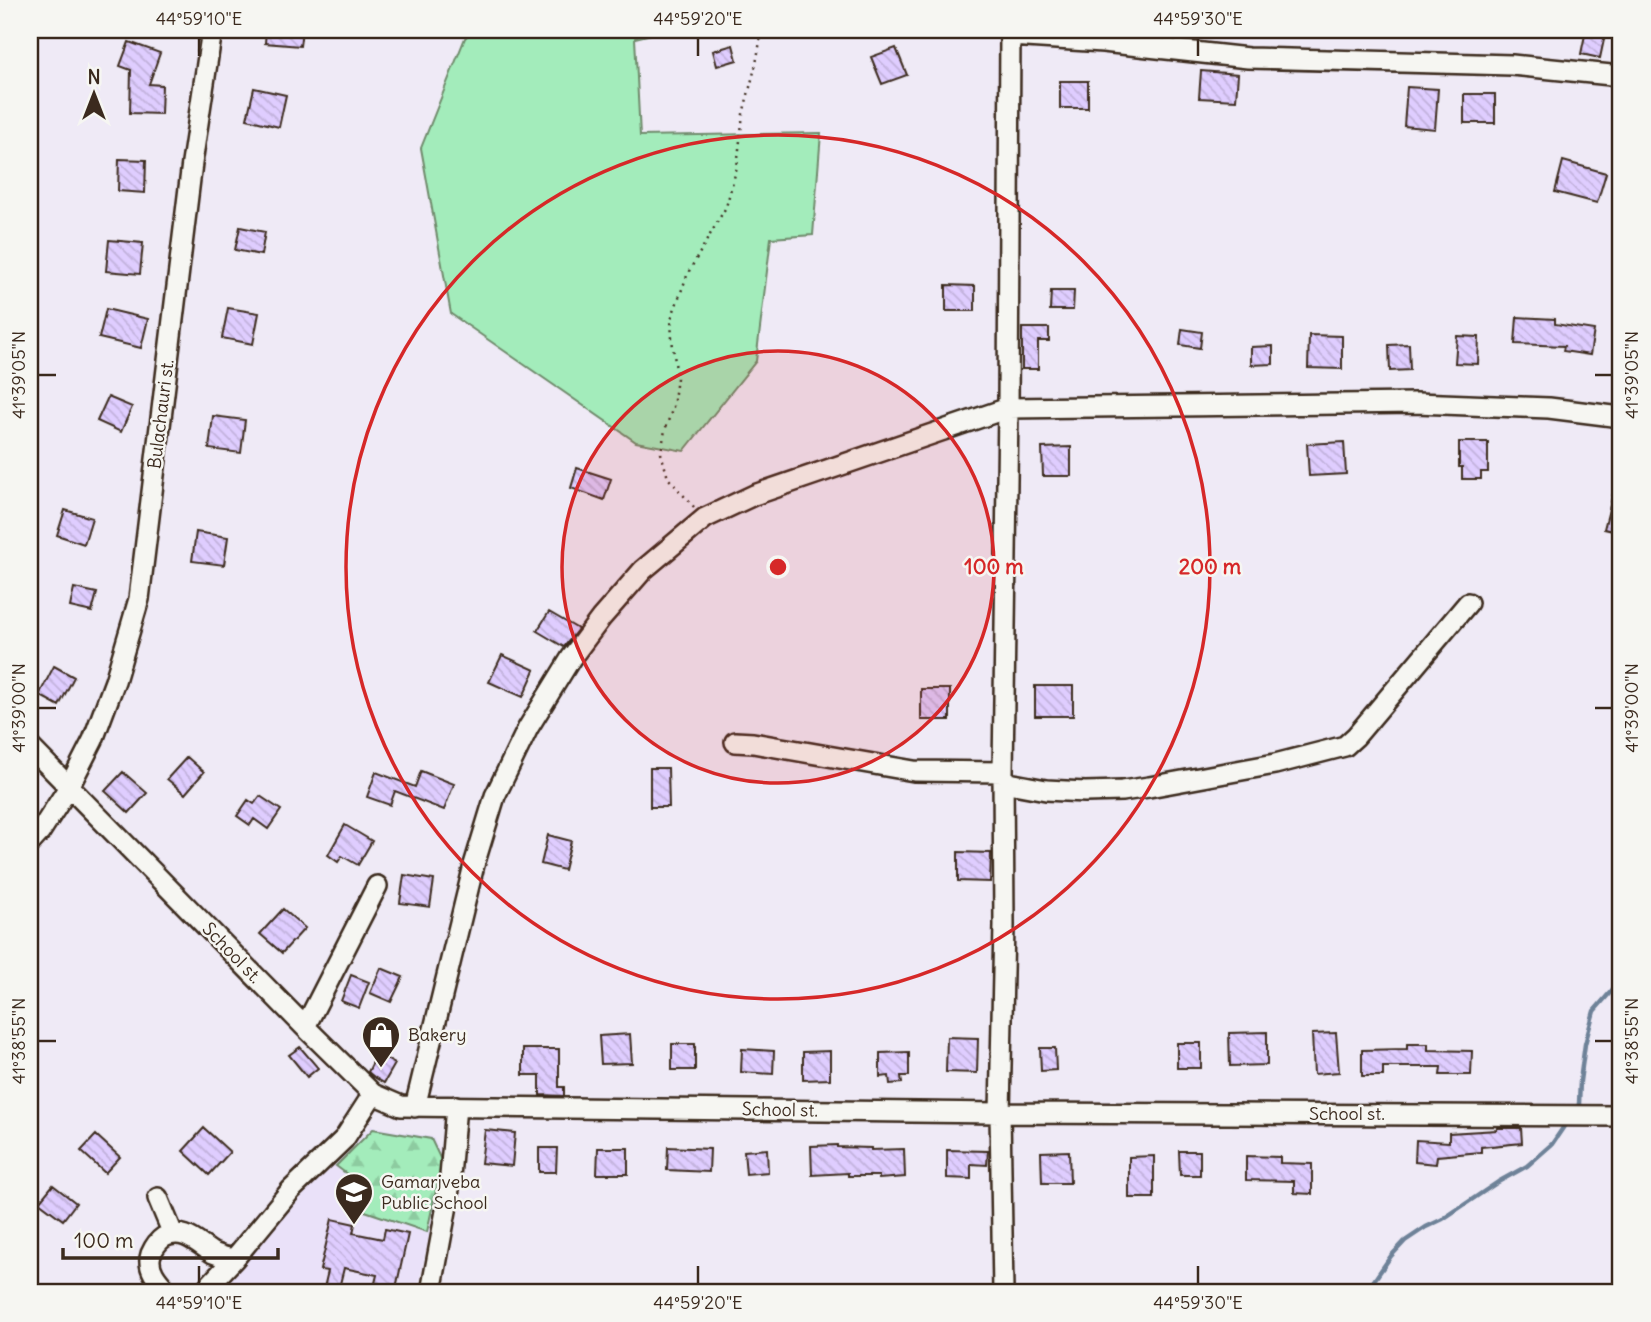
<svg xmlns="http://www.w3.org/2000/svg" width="1651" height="1322" viewBox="0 0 1651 1322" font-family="Delius,sans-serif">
<defs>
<pattern id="forest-firs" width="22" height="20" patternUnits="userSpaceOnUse" patternTransform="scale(1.75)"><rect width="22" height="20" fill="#a3ecbb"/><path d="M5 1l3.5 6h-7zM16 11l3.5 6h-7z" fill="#8dcba0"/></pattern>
<pattern id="building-back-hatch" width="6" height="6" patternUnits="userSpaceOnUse" patternTransform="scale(1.75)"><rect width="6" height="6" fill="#dfcdff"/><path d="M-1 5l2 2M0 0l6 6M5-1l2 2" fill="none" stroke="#c0b0da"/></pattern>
</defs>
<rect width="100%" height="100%" fill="#efeaf6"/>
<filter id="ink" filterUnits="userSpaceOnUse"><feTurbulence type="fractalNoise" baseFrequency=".0143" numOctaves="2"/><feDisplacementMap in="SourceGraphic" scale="14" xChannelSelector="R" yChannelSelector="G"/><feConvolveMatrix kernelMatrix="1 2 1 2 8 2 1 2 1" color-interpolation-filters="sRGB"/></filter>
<g filter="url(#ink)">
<path fill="#eae1f9" d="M371,1126L433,1137L445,1160L417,1292H217L338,1156Z"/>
<path fill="#a3ecbb" stroke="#6f8b6c" stroke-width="2" d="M472,30H668L635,38L640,136L821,133L813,235L771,238L756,361L684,451L636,442L451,314L421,148L465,38Z"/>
<path fill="url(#forest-firs)" stroke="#6f8b6c" stroke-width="2" d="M373,1129L431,1139L442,1162L427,1232L362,1210L368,1190L336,1166Z"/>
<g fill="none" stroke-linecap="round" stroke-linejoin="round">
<path stroke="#6e8298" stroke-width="4.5" d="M1576,1109L1579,1104L1580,1081L1585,1044L1594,1011L1621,980
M1366,1292L1391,1256L1405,1241L1426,1227L1443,1219L1498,1182L1527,1166L1552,1144L1567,1122"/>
</g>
<path fill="url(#building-back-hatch)" stroke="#3b2a1e" stroke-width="2" d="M266,30H302L300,46L265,43Z
M1586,30H1606L1600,58L1581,54Z
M129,42L160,53L149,84L162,85L161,114L130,113L131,70L120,66Z
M733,45L737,60L717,66L713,51Z
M896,48L907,75L882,84L871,57Z
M1201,71L1238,74L1236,100L1199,98Z
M1060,81H1088V108H1060Z
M1407,87L1438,89L1435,129L1404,126Z
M254,88L286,95L279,127L247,119Z
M1464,94H1495V123H1464Z
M119,159L146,160L145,193L118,191Z
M1563,161L1606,173L1597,203L1555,192Z
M240,227L265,232L261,255L235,250Z
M109,240L143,243L140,274L106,271Z
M946,285L975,286V311H946Z
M1051,291H1074L1073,310H1050Z
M228,308L259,313L253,344L222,338Z
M106,309L148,319L141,348L99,338Z
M1517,317L1555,319V324L1594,330L1590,355L1563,351L1564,346L1515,344Z
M1022,328H1049V341H1038V369H1022Z
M1182,329L1202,332L1200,348L1180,345Z
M1309,335L1342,336V369L1308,368Z
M1457,336L1479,337L1478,364L1455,363Z
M1409,344L1410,370L1390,371L1389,345Z
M1273,346V364L1251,365V347Z
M108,397L132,407L121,432L97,421Z
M213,416L245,420L241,453L209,449Z
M1344,442L1346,474L1309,476L1307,444Z
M1459,442H1488V472H1481V479H1462V467H1459Z
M1071,447V476H1043L1042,448Z
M577,468L611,479L604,500L571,488Z
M1617,478L1621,479V533L1604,529Z
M65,510L92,518L84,544L57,535Z
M196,532L228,537L224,565L192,561Z
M74,588L97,593L92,612L70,607Z
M549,612L578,629L564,647L537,631Z
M502,655L535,670L523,697L489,682Z
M54,666L74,677L59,706L39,695Z
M1035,686H1073V716H1035Z
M921,689H950V720H921Z
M187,757L204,772L185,794L167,779Z
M650,768H668L669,807H650Z
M421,771L454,784L444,810L395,791L390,805L367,797L376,772L415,787Z
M123,772L147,793L129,813L105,791Z
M260,796L281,810L268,829L254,819L250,825L237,816L248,800L254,804Z
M345,825L372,841L358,865L342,856L338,862L328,855Z
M548,835L571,841L564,870L541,864Z
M958,852L991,853L990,882L958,881Z
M404,875L434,880L430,907L400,903Z
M283,909L305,928L282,953L260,934Z
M381,968L403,977L391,1002L370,993Z
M351,975L369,982L359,1008L341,1001Z
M1267,1032V1065L1230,1066L1229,1033Z
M1336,1033L1339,1072L1314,1074L1312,1034Z
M630,1034L632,1063L601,1064L599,1036Z
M947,1037L978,1038L977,1073L946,1072Z
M1177,1043H1201V1068H1177Z
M672,1044H695V1070H672Z
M1407,1044H1428V1050L1472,1051L1471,1075H1440L1441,1067H1383V1076H1362V1050L1407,1049Z
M300,1047L318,1068L307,1077L289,1055Z
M1040,1048H1055L1056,1070L1041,1071Z
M523,1049H559V1087H564V1096L540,1095V1075H523Z
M742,1049L774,1051L773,1074L741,1072Z
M830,1051V1079L803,1080V1052Z
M909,1052V1076H901L902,1083L890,1084L889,1076L880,1077V1053Z
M377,1054L395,1064L384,1083L374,1077L368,1072Z
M204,1128L230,1152L209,1175L183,1151Z
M1497,1128H1521L1522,1143L1481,1147V1152L1437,1156L1436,1164L1415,1162L1416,1140L1449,1142V1133L1497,1130Z
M485,1130L515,1133L512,1166L481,1163Z
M96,1135L120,1157L105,1173L81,1151Z
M837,1145V1147L871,1148V1150L904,1149L905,1177L879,1179V1176H848V1173L812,1175L811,1146Z
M668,1147L710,1149L709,1172L667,1170Z
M539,1148H557L556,1172H539Z
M598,1148H628V1174H597Z
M767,1149L768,1172L746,1174L744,1151Z
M947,1150L988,1151L987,1165L971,1164V1179L947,1178Z
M1069,1151L1070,1183H1042L1041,1152Z
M1179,1151H1200V1175H1180Z
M1154,1156V1198H1129V1157Z
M1246,1156L1280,1157V1163L1312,1164V1194L1294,1193V1181L1246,1180Z
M53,1185L76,1203L63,1220L39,1202Z
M332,1219L355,1224L353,1233L383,1239L385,1229L408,1234L396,1288L375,1283L377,1275L344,1268L338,1292H323L328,1271L320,1270Z"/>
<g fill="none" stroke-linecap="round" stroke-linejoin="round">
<defs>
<path id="minor" d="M1010,36L1103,42L1248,58L1512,65L1621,76
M735,742L753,743L914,771L1003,772
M30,747L305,1027L373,1094L401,1106L1000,1113L1621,1116
M1003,782L1046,790L1085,792L1122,791L1149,787L1275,764L1345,746L1356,736L1468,603
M30,843L40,832L69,787L93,740L115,681L139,599L192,163L212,30
M305,1027L377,886
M415,1107L474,865L495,796L528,728L571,658L601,618L643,570L705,518L754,495L1008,408L1416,403L1549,408L1621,417
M158,1198L173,1234
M168,1292C159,1282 146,1269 151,1254C154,1247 158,1241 164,1237C184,1227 198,1244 213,1253C220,1256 227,1258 234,1259
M203,1292L234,1259L291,1190L344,1139L373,1094
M431,1292L448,1200L456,1106
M1003,1292L1000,1113L1004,925L1003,772L1008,408L1010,30"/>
</defs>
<use href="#minor" stroke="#3b2a1e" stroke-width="24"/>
<path stroke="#3b2a1e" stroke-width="2.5" stroke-dasharray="2 5" stroke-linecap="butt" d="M694,507L668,478L661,453L665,430L673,407L677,378L672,339L671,319L688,273L726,207L737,167L743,114L756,64L762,30"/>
<use href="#minor" stroke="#f6f6f2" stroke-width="19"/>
</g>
</g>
<path fill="none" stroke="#3b2a1e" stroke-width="2.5" d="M199,38V56M698,38V56M1198,38V56M38,375H56M1595,375H1612M38,708H56M1595,708H1612M38,1041H56M1595,1041H1612M199,1266V1284M698,1266V1284M1198,1266V1284"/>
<circle cx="778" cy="567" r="216" fill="#d62828" fill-opacity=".12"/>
<g fill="none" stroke="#d62828" stroke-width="3.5">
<circle cx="778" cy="567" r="216"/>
<circle cx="778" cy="567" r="432"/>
</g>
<defs>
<symbol id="shop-pin" viewBox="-11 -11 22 30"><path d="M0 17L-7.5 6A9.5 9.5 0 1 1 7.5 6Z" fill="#3b2a1e" stroke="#f6f6f2"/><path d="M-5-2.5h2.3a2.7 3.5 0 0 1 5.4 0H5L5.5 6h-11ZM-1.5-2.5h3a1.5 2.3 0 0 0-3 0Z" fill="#fff"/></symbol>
<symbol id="school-pin" viewBox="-11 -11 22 30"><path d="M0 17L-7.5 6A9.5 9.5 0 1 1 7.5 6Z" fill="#3b2a1e" stroke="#f6f6f2"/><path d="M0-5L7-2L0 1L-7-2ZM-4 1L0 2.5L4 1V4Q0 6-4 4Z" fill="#fff"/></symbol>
</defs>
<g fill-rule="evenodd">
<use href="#shop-pin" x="359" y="1013" width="44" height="60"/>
<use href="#school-pin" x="332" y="1170" width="44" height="60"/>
</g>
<g text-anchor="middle" stroke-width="5" stroke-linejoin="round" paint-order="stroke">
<g font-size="18" fill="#3b2a1e" stroke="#f6f6f2">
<text transform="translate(161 414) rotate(-83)" y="6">Bulachauri st.</text>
<text transform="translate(232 953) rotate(46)" y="6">School st.</text>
<text transform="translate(780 1110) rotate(1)" y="6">School st.</text>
<text x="1347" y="1120">School st.</text>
</g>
<g font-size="18" fill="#3b2a1e" stroke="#f6f6f2" text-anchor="start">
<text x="408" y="1041">Bakery</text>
<text x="381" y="1188">Gamarjveba<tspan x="381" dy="21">Public School</tspan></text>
</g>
</g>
<circle cx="778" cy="567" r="10" fill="#d62828" stroke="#f6f6f2" stroke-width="3.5"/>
<g font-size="21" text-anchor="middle" font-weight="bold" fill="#d62828" stroke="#f6f6f2" stroke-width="5" stroke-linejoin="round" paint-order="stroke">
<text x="994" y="574">100 m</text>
<text x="1210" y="574">200 m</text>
</g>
<rect width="1651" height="1322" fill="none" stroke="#f6f6f2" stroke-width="77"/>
<g transform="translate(94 94)" stroke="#f6f6f2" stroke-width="5" paint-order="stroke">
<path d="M0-5L12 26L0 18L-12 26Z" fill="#3b2a1e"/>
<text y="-10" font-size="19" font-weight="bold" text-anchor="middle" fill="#3b2a1e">N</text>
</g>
<path d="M63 1248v10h215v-10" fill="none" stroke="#3b2a1e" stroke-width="3.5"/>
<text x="74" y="1248" font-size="21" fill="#3b2a1e" stroke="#f6f6f2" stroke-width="5" paint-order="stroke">100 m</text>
<rect x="38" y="38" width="1574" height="1246" fill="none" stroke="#3b2a1e" stroke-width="2.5"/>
<g font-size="18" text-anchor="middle" fill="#3b2a1e">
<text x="199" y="25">44°59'10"E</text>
<text x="698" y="25">44°59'20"E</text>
<text x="1198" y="25">44°59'30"E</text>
<text transform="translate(19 375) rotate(-90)" y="6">41°39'05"N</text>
<text transform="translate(1632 375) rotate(-90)" y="6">41°39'05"N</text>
<text transform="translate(19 708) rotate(-90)" y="6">41°39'00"N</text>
<text transform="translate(1632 708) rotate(-90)" y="6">41°39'00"N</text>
<text transform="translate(19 1041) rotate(-90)" y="6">41°38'55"N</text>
<text transform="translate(1632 1041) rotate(-90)" y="6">41°38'55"N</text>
<text x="199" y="1309">44°59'10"E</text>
<text x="698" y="1309">44°59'20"E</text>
<text x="1198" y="1309">44°59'30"E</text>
</g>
</svg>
